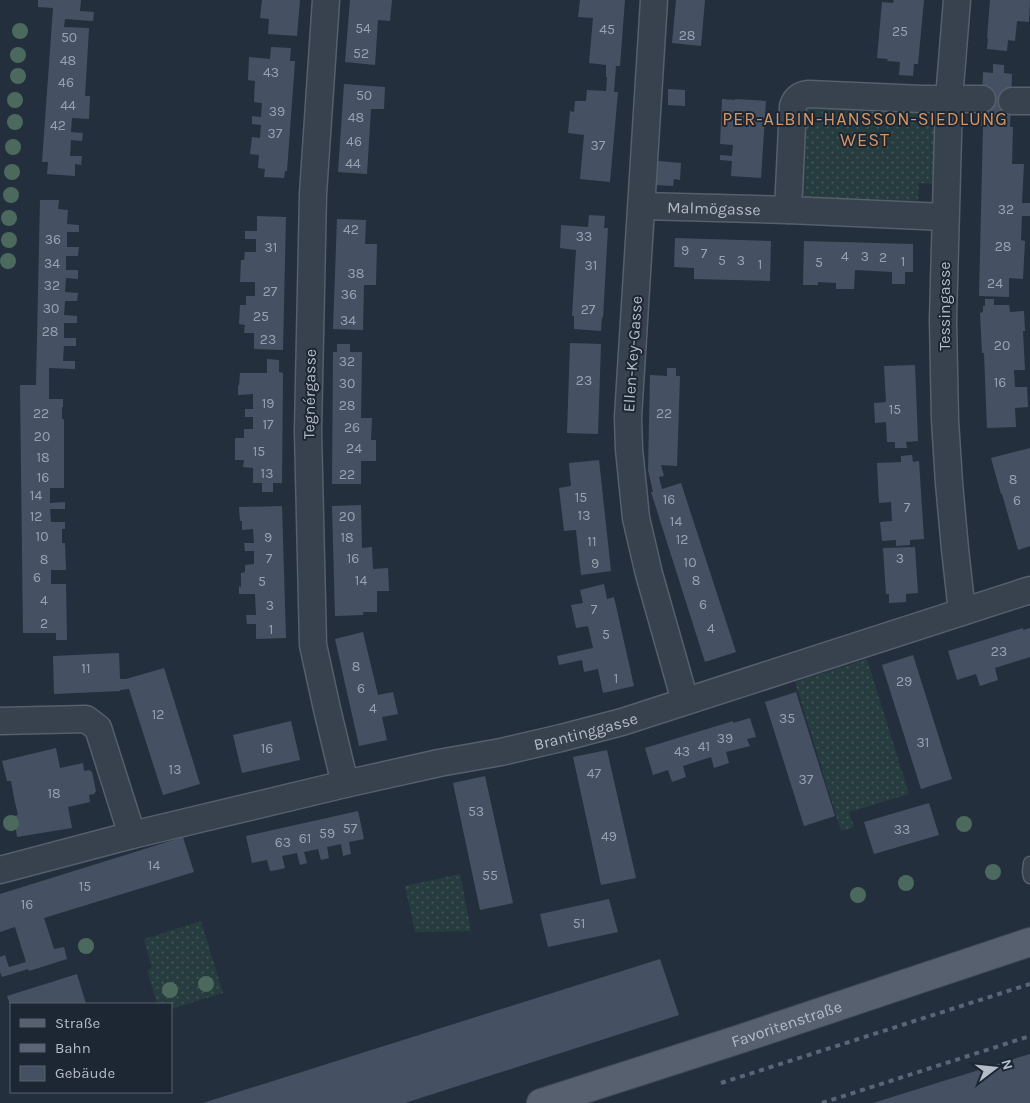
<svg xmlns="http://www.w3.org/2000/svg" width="1030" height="1103" viewBox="0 0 1030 1103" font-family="Karla,sans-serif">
<defs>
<pattern id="grass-dots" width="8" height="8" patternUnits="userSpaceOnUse" patternTransform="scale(1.25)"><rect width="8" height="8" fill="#263c3f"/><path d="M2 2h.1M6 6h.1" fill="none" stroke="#435659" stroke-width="1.8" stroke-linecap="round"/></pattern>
</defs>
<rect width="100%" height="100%" fill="#242f3e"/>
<path fill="url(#grass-dots)" d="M809,103L929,108L936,120L932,184L919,183L918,201L805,197L799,188L801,115Z
M867,659L909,794L849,812L854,827L841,831L795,682Z
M460,874L471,931L415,932L405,886Z
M201,921L223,993L171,1009V1004H157L147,970L152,968L144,939Z"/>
<path fill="#455162" d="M38,0H81L80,11L94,12L93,21L65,19L64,27L89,28L85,96H90L89,119L72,118L71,132L83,133L82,141L71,140L70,156H82L81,165L75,164V176L47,174L48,162H42L53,8L38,7Z
M262,0H300L297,36L268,34L269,19L260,18Z
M350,0H392L390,21L378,20L375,65L345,62Z
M580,0H625L620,66H616L614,92H618L610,182L580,179L584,135L568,133L570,111L574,112L575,101H586L587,90L606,91L607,77H606V65L589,63L593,18L578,17Z
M676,0H705L701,46L672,43Z
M894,0H924L918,64H914L913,76L899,75L900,62L887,61L888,59L877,58L882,2L893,3Z
M990,0H1030L1029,22L1017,21L1015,41L1008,40L1007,51L987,49L988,38H987Z
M271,47L291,48L290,61H295L287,171H285L284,178L264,177L265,169L258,168L259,155L250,154L252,137L260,138L261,125L252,124V116L261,117L262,103L254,102L255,81L248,80L249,57L270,59Z
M993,64L1004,65V73L1012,74L1010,127H1013L1012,164H1024L1022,203H1030V216H1022L1021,240L1025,241L1023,279L1009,278V297L979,296L983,126H981L983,72L993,73Z
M344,84L385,87L384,109H371L367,174L338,172Z
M668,89L685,90V106L668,105Z
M722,99L735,100V99L766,101L761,178L731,176L732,161L720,160V155L732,156L733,145L720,144Z
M658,161L681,163L680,180L674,179L673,186L656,185Z
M40,200H59L58,209L68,210L67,224L79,225V232H67V247H79L78,256H66V270H78V279L66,278L65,292L78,293L77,301H65L64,315L77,316V323H64V338H76V346H64L63,361H75V369L49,368V399H63V407H62V419H64V488H50V503L65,502V509H50L51,522H65V529H62V543H65L66,570H51V584H66L67,640H56V633H23L20,385H36Z
M589,215L605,216L604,228H608L603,318L602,317L601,331L574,329V316H572L576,250L560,248L561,225L588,227Z
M257,216L286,217L283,350L254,349V333H244L245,325L239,324L240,305H246V296H255V282H240L241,260H244L245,252H256V239H245V231H257Z
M337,219L366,220L365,244H377L376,285H364L363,330L333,329Z
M675,238L771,241L770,281L694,279V268L674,267Z
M804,241L913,244V272H905V284H892V272L855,270L854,289H836V283L818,282V285H803Z
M985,299H994V305H1009L1010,312L1024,311L1025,331H1023L1025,370H1014L1015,387H1027L1028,407L1015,408L1016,427L987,428L984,353H982L980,313L983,312V306H985Z
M570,343L601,344L598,434L567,433Z
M337,344H350V352H362L361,418H372L371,440H376V461H361V484H332L333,352H337Z
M267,359L279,360V372L283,373L282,483H273V492H262V483H253V468L243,467L244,460H235V438H244V429H253V417H245V409H253V394L238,395V386L239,385L240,373H267Z
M915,365L918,441L906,442L907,448H895V442H887L886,422L875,423L874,403L886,402L884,366Z
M667,368H676V376H680L677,466L661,465L664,476L659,477L662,489L681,483L736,652L705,662L651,492H653L648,470L650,375L667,376Z
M1030,448V546L1018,550L1002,494H1001L991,458Z
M912,455L913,462L919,461L924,539L910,540V545L896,546V540L882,541L880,522L892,521L891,502L879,503L877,463L901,462V456Z
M599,460L611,571L581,575L576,530L564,531L559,488L571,486L569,463Z
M361,505L362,548L372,547L373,569L388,568L389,591H377V612H363V615L335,616L332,506Z
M282,506L286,638L256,639V624H247L246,615H256L255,594H239V586L241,587V573L245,572V565L254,564V551H245L244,543H254L253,529L242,530V521H240L239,507Z
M915,547L918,593L906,594V602L889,603V594H886L883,548Z
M604,584L607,599L614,597L634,686L603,693L598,669L584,672L582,660L559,665L557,656L593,648L588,626L576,628L571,605L583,603L580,590Z
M1023,628V630L1030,628V657L995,668L998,680L980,686L976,674L957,680L948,651Z
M363,632L378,695L393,692L398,714L382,717L387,740L359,746L335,639Z
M119,653L120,679H126L164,668L200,784L163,795L129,689L120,690V691L54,694L53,656Z
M913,655L952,779L921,789L882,665Z
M796,692L835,816L804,826L765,702Z
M750,718L756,737L747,739L750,746L726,752L729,763L714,768L711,757L683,766L686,777L672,782L668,770L653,775L645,748L733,721V723Z
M291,721L300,760L242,773L233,735Z
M56,748L60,768L83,763L84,771L89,770L92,772L96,791L94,794L89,795L90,802L68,807L72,828L17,837L14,816L18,815L14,798L11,781H7L2,761Z
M607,750L636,878L601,885L573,757Z
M485,776L513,903L480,910L453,783Z
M929,803L939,835L874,854L864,822Z
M358,811L364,839L349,842L351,854L343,856L341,844L327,847L329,858L321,860L318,849L304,852L307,863L300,865L297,853L282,856L285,868L277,870L270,871L267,860L252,863L246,836Z
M183,837L194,872L44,918L54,949L64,947L67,959L29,971L28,969L2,977L0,972V957L5,955L9,967L26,962L15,927L0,932V894Z
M609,899L618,932L548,947L540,914Z
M660,959L679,1015L405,1103H203Z
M77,974L86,1004H11V1008L7,996Z
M1030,1054V1103H873Z"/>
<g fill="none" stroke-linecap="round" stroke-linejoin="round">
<defs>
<path id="lane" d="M1030,863L1029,872L1030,877"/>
<g id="street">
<path d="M326,0L313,194L308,431L313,645L327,709L345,784"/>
<path d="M654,0L628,417L629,449L636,518L649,574L685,701"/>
<path d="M957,0L949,99L943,320L945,420L949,483L955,549L962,612"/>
<path d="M1012,101H1030"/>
<path id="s1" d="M642,206L788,210"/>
<path d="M945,217L788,210L793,106C796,97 801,95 809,94L922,99H982"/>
<path d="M0,721L86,719L98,728L132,835"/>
<path id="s2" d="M0,870L132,835L345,784L439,763L501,752L561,738L622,722L1030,590"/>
</g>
<g id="primary">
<path id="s3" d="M541,1103L740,1039L1030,942"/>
</g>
</defs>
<use href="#lane" stroke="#565f6c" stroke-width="15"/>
<use href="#street" stroke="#565f6c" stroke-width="29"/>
<use href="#primary" stroke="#414a57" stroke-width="30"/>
<use href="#lane" stroke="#38414e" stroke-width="12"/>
<use href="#street" stroke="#38414e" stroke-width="26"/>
<use href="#primary" stroke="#56606e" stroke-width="28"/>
<path stroke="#5a6575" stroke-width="4" stroke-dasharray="5 5" stroke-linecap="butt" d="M721,1083L1030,984
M822,1103L1030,1036"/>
</g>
<g fill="#4b6a5d">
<circle cx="20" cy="31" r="8"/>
<circle cx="18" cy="55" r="8"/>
<circle cx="18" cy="76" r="8"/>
<circle cx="15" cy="100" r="8"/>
<circle cx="15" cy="122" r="8"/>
<circle cx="13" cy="147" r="8"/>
<circle cx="12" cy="172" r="8"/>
<circle cx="11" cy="195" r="8"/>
<circle cx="9" cy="218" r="8"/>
<circle cx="9" cy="240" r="8"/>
<circle cx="8" cy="261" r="8"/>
<circle cx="11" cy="823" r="8"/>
<circle cx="964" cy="824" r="8"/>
<circle cx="993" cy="872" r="8"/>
<circle cx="906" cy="883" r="8"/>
<circle cx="858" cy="895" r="8"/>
<circle cx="86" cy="946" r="8"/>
<circle cx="206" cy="984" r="8"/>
<circle cx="170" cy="990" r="8"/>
</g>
<g text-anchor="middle" stroke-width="4" stroke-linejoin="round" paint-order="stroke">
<g font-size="14" fill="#98a1af">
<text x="363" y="33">54</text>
<text x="607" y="34">45</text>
<text x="900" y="36">25</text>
<text x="687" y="40">28</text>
<text x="69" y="42">50</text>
<text x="361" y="58">52</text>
<text x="68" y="65">48</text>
<text x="271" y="77">43</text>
<text x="66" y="87">46</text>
<text x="364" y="100">50</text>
<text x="68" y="110">44</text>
<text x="277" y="116">39</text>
<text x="356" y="122">48</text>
<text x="58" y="130">42</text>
<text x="275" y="138">37</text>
<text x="354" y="146">46</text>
<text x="598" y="150">37</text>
<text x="353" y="168">44</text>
<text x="1006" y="214">32</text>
<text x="351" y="234">42</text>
<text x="584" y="241">33</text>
<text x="53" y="244">36</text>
<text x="1003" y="251">28</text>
<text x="271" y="252">31</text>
<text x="685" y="255">9</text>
<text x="704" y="258">7</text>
<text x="845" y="261">4</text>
<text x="865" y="261">3</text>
<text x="883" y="262">2</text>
<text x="722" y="265">5</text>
<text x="741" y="265">3</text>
<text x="903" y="266">1</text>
<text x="819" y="267">5</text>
<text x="52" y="268">34</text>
<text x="760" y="269">1</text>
<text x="591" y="270">31</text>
<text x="356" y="278">38</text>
<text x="995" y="288">24</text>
<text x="52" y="290">32</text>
<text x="270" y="296">27</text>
<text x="349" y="299">36</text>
<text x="51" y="313">30</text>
<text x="588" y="314">27</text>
<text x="261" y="321">25</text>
<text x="348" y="325">34</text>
<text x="50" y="336">28</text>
<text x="268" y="344">23</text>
<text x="1002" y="350">20</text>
<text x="347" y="366">32</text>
<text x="584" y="385">23</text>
<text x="1000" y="387">16</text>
<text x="347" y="388">30</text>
<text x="268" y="408">19</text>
<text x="347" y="410">28</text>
<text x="895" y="414">15</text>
<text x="41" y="418">22</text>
<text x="664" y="418">22</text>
<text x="268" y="429">17</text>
<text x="352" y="432">26</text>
<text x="42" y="441">20</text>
<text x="354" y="453">24</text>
<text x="259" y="456">15</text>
<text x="43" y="462">18</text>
<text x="267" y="478">13</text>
<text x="347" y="479">22</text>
<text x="43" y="482">16</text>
<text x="1013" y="484">8</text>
<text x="36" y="500">14</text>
<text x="581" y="502">15</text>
<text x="669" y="504">16</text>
<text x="1017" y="505">6</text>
<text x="907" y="512">7</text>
<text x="584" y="520">13</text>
<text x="36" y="521">12</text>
<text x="347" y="521">20</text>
<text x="676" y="526">14</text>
<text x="42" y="541">10</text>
<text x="268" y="542">9</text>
<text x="347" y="542">18</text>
<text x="682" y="544">12</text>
<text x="592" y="546">11</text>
<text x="269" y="563">7</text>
<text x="353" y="563">16</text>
<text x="900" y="563">3</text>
<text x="44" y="564">8</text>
<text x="690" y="567">10</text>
<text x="595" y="568">9</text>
<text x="37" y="582">6</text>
<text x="361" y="585">14</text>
<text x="696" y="585">8</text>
<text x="262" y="586">5</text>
<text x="44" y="605">4</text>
<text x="703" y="609">6</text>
<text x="270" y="610">3</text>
<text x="594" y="614">7</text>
<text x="44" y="628">2</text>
<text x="711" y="633">4</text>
<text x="271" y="634">1</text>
<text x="606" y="639">5</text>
<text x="999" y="656">23</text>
<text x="356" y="671">8</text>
<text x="86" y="673">11</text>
<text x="616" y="683">1</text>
<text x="904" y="686">29</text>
<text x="361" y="693">6</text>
<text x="373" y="713">4</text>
<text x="158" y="719">12</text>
<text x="787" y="723">35</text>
<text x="725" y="743">39</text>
<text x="923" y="747">31</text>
<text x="704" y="751">41</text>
<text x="267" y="753">16</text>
<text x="682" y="756">43</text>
<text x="175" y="774">13</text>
<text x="594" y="778">47</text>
<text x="806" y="784">37</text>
<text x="54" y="798">18</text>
<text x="476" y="816">53</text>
<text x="350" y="833">57</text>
<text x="902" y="834">33</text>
<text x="327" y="838">59</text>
<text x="609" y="841">49</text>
<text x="305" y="843">61</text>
<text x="283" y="847">63</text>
<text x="154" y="870">14</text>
<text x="490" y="880">55</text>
<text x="85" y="891">15</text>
<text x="27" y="909">16</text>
<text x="579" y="928">51</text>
</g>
<g font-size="16" fill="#b4bcc9" stroke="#1d2633">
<text dy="6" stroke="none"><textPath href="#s1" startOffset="72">Malmögasse</textPath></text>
<text transform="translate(944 306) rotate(-90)" y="6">Tessingasse</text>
<text transform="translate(632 354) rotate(-86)" y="6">Ellen-Key-Gasse</text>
<text transform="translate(309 394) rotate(-89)" y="6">Tegnérgasse</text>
<text dy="6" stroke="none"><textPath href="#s2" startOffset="602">Brantinggasse</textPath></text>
<text dy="6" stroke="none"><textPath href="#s3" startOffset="258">Favoritenstraße</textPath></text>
</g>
<g font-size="18" letter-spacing="1" fill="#d59563" stroke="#1d2633">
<text x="865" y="125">PER-ALBIN-HANSSON-SIEDLUNG<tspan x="865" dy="21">WEST</tspan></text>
</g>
</g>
<rect x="10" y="1003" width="162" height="90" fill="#1d2633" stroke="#59626f"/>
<rect x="20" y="1019" width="25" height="8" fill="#56606e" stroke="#59626f"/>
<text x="55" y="1028" font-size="15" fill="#b4bcc9">Straße</text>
<rect x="20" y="1044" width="25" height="8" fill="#5a6575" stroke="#59626f"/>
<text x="55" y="1053" font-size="15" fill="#b4bcc9">Bahn</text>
<rect x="20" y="1066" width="25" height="15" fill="#455162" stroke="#59626f"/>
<text x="55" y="1078" font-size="15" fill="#b4bcc9">Gebäude</text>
<g transform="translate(995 1068) rotate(74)" stroke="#1d2633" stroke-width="4" paint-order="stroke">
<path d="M0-4L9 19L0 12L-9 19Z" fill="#b4bcc9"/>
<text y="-8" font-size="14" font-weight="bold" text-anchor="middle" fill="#b4bcc9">N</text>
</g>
</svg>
